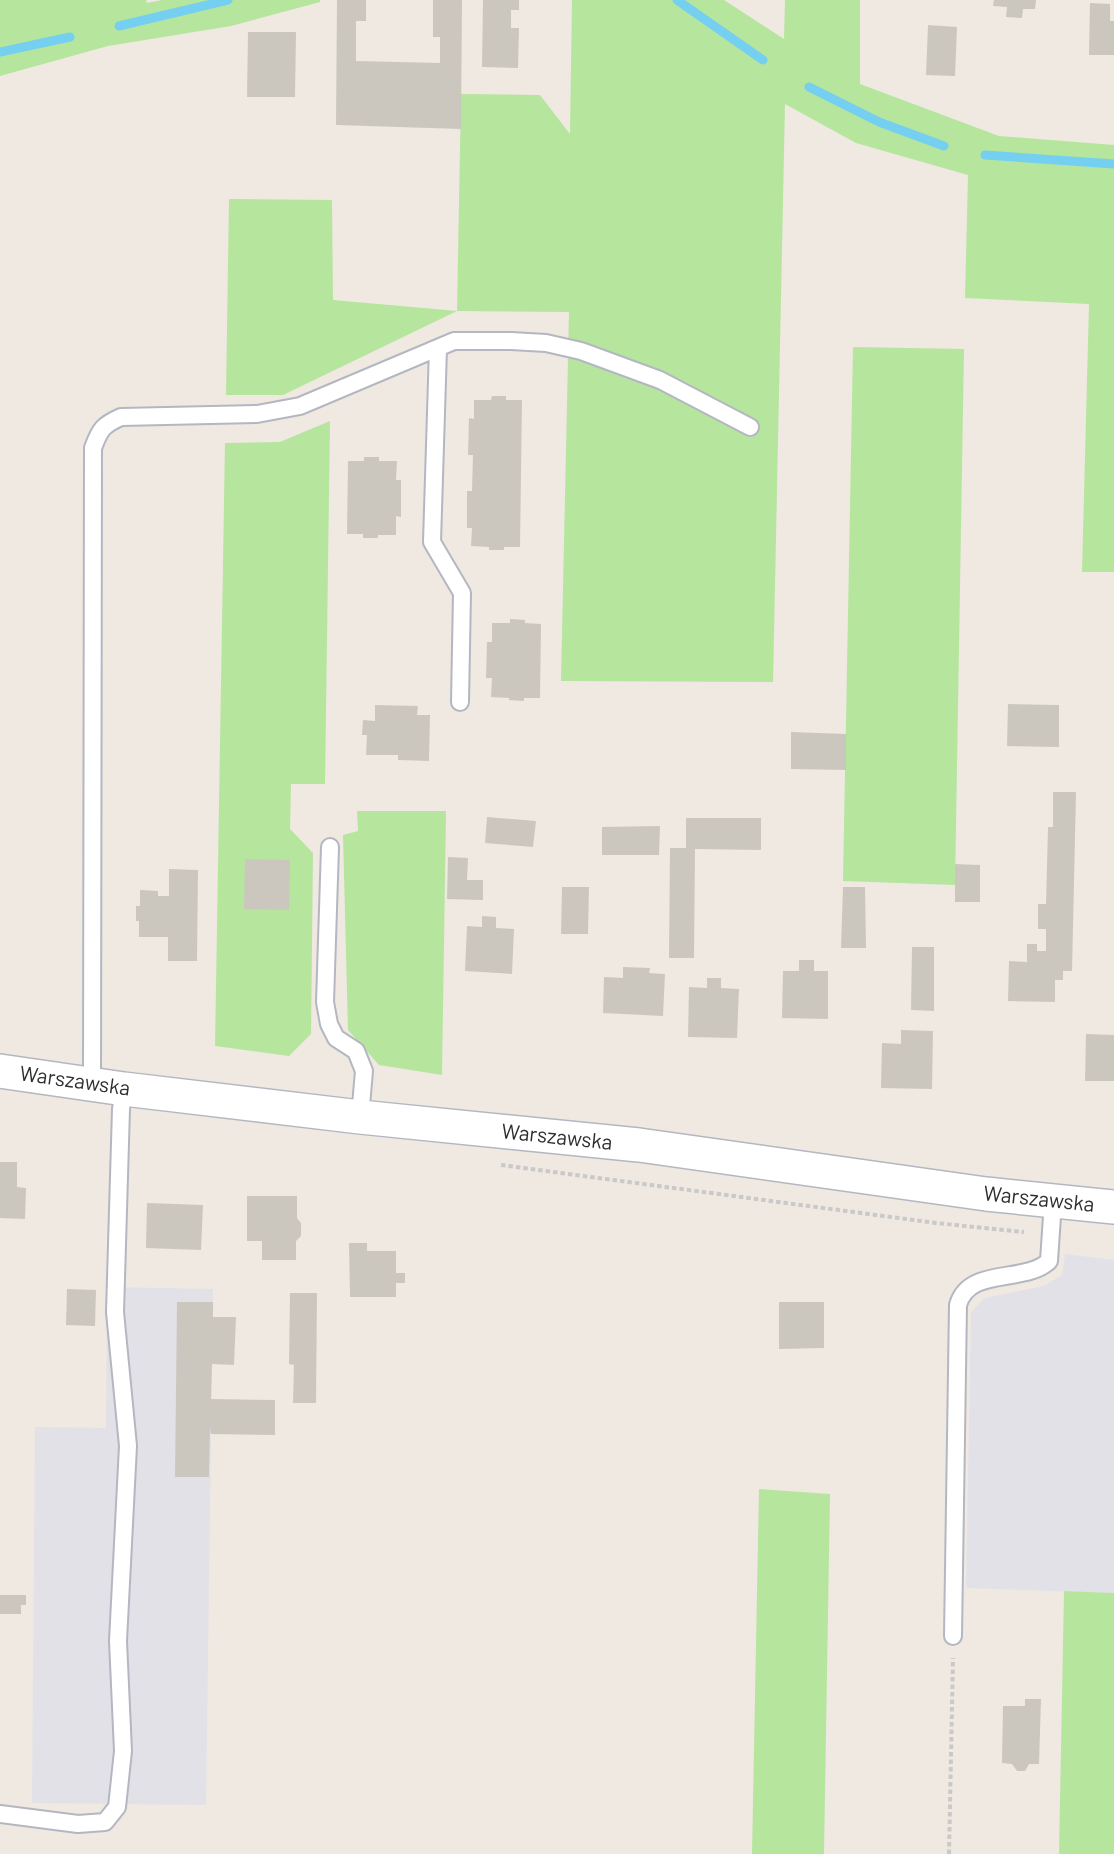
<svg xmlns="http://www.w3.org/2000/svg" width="1114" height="1854" viewBox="0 0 1114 1854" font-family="Barlow,sans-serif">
<rect width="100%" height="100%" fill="#efe9e1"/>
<path fill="#e3e1e8" d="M1065,1254L1114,1260V1593L966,1588L971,1312L985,1298L1044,1286L1062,1275Z
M107,1287L213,1289L206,1805L32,1803L35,1427L106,1428Z"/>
<path fill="#b6e59e" d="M0,0H146L147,3L162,0H320V2L231,26L108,46L0,76Z
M572,0H724L784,39L785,0H860V84L999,136L1114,145V572H1082L1089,304L965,298L968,175L856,143L785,104L773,682L561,681L569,312L457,311L283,395H226L229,199L332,200L333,300L457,311L461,94L540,95L570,134Z
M853,347L964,349L955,885L843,881Z
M330,421L325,784H291L290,829L313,853L311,1034L289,1056L215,1046L225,443L280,442Z
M357,811H446L442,1075L379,1065L348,1030L343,835L358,831Z
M759,1489L830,1494L824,1854H752Z
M1064,1591L1114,1593V1854H1059Z"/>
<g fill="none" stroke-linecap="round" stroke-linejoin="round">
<path stroke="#75cff0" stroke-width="9" d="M677,0L763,60
M119,26L228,0
M0,52L70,37
M809,87L879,122L944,146
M985,155L1114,164"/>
</g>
<path fill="#cbc7bf" d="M337,0H366V21H356V61L440,63V37H433V0H462L461,129L336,125Z
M483,0H519V10H511V28H519L518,68L482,67Z
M994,0H1036L1035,9H1023L1022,18L1006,17L1007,7L993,6Z
M1090,3L1110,4V21H1114V55H1089Z
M928,25L957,27L955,76L926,75Z
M248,32H296L295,97H247Z
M492,396H506V400H522L520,547H504V550H489V547L471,546L472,528H467V491H472L473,455H468L469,418L474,419V400H491Z
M364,457H379V461H397L396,480H401V517L396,516V535H378V538H363V534H347L348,461H364Z
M510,619L525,620V623L541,624L540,698H524V701L509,700V698L491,697L492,678H486L487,642H492V623H510Z
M1008,704L1059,705V747L1007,746Z
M375,705L418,706L417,715H430L429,761L398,760V755H366L367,735H362L363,720L375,721Z
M791,732L846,734V770L791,769Z
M1053,792H1076L1072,971H1063V980H1055V1002L1008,1001L1009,961L1027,962V944H1037V951H1046V929H1038V904H1046L1048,827H1053Z
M487,817L536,821L533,847L485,843Z
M686,818H761V850L695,849L694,958H669L670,848H686Z
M660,826L659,855H602V827Z
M448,857L468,858L467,880H483V900L447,899Z
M245,859L290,860L289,910L244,909Z
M955,864L980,865V902H955Z
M169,869L198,870L197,961H168V937H139V921H136V906H140V890L158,891V896H169Z
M562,887H589L588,934H561Z
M843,887H865L866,948H841Z
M482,916L496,917V928L514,929L512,974L465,971L467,926L482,927Z
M912,947H934V1011L911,1010Z
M799,960H814V971H828V1019L782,1018L783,971H799Z
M623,967L650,968L649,973L665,974L663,1016L603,1013L604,977L623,978Z
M707,978H721V988L739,989L737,1038L688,1037L689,987L707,988Z
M901,1030L933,1031L932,1089L881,1088L882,1043L901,1044Z
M1086,1034L1114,1035V1081H1085Z
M0,1162H17V1187L26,1188L25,1219L0,1218Z
M247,1196H297V1218L301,1223V1236L296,1241V1260H262V1241H247Z
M147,1203L203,1205L201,1250L146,1248Z
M349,1243H367V1251H396V1273H405V1283H396V1297H350Z
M67,1289L96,1290L95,1326L66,1325Z
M290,1293H317L316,1403H293L294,1365L289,1364Z
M177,1302H213V1317H236L234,1365L212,1364L211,1399L275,1400V1435L211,1434L210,1427L209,1477H175Z
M779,1302H824V1348L779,1349Z
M0,1595H26V1605H21V1614H0Z
M1025,1699H1041L1039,1764H1029L1025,1771H1017L1012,1764L1002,1763L1003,1706H1025Z"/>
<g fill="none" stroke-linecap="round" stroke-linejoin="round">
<defs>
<path id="lane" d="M438,348L432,542L462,593L460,702
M330,847L325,1002L329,1024L336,1038L356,1051L364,1071L360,1117
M92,1084L93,448C100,429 103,425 121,417L257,414L300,406L454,341H511L546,343L581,351L660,380L750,427
M953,1636L958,1305C969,1266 1025,1284 1049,1261L1053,1201
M0,1814L78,1824L105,1822L117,1807L123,1751L118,1641L128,1446L115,1312L121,1109L124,1089"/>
<path id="secondary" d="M0,1071L124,1089L360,1117L639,1145L986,1194L1114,1207"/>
</defs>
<use href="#lane" stroke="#b4b7c1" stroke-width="20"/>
<use href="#secondary" stroke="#b4b7c1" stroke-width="36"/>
<path stroke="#c9c9c9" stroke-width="4" stroke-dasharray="4.5 3" stroke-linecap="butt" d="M501,1165L936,1223L1024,1232
M949,1854L953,1658"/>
<use href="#lane" stroke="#fff" stroke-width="16"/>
<use href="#secondary" stroke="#fff" stroke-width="33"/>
</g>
<g text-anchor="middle" stroke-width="4.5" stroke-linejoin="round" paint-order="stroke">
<g font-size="21" fill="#2e2e2e" stroke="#fff">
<text transform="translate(75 1081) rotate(8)" y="7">Warszawska</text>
<text transform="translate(557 1137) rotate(6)" y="7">Warszawska</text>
<text transform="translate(1039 1199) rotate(6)" y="7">Warszawska</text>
</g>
</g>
</svg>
